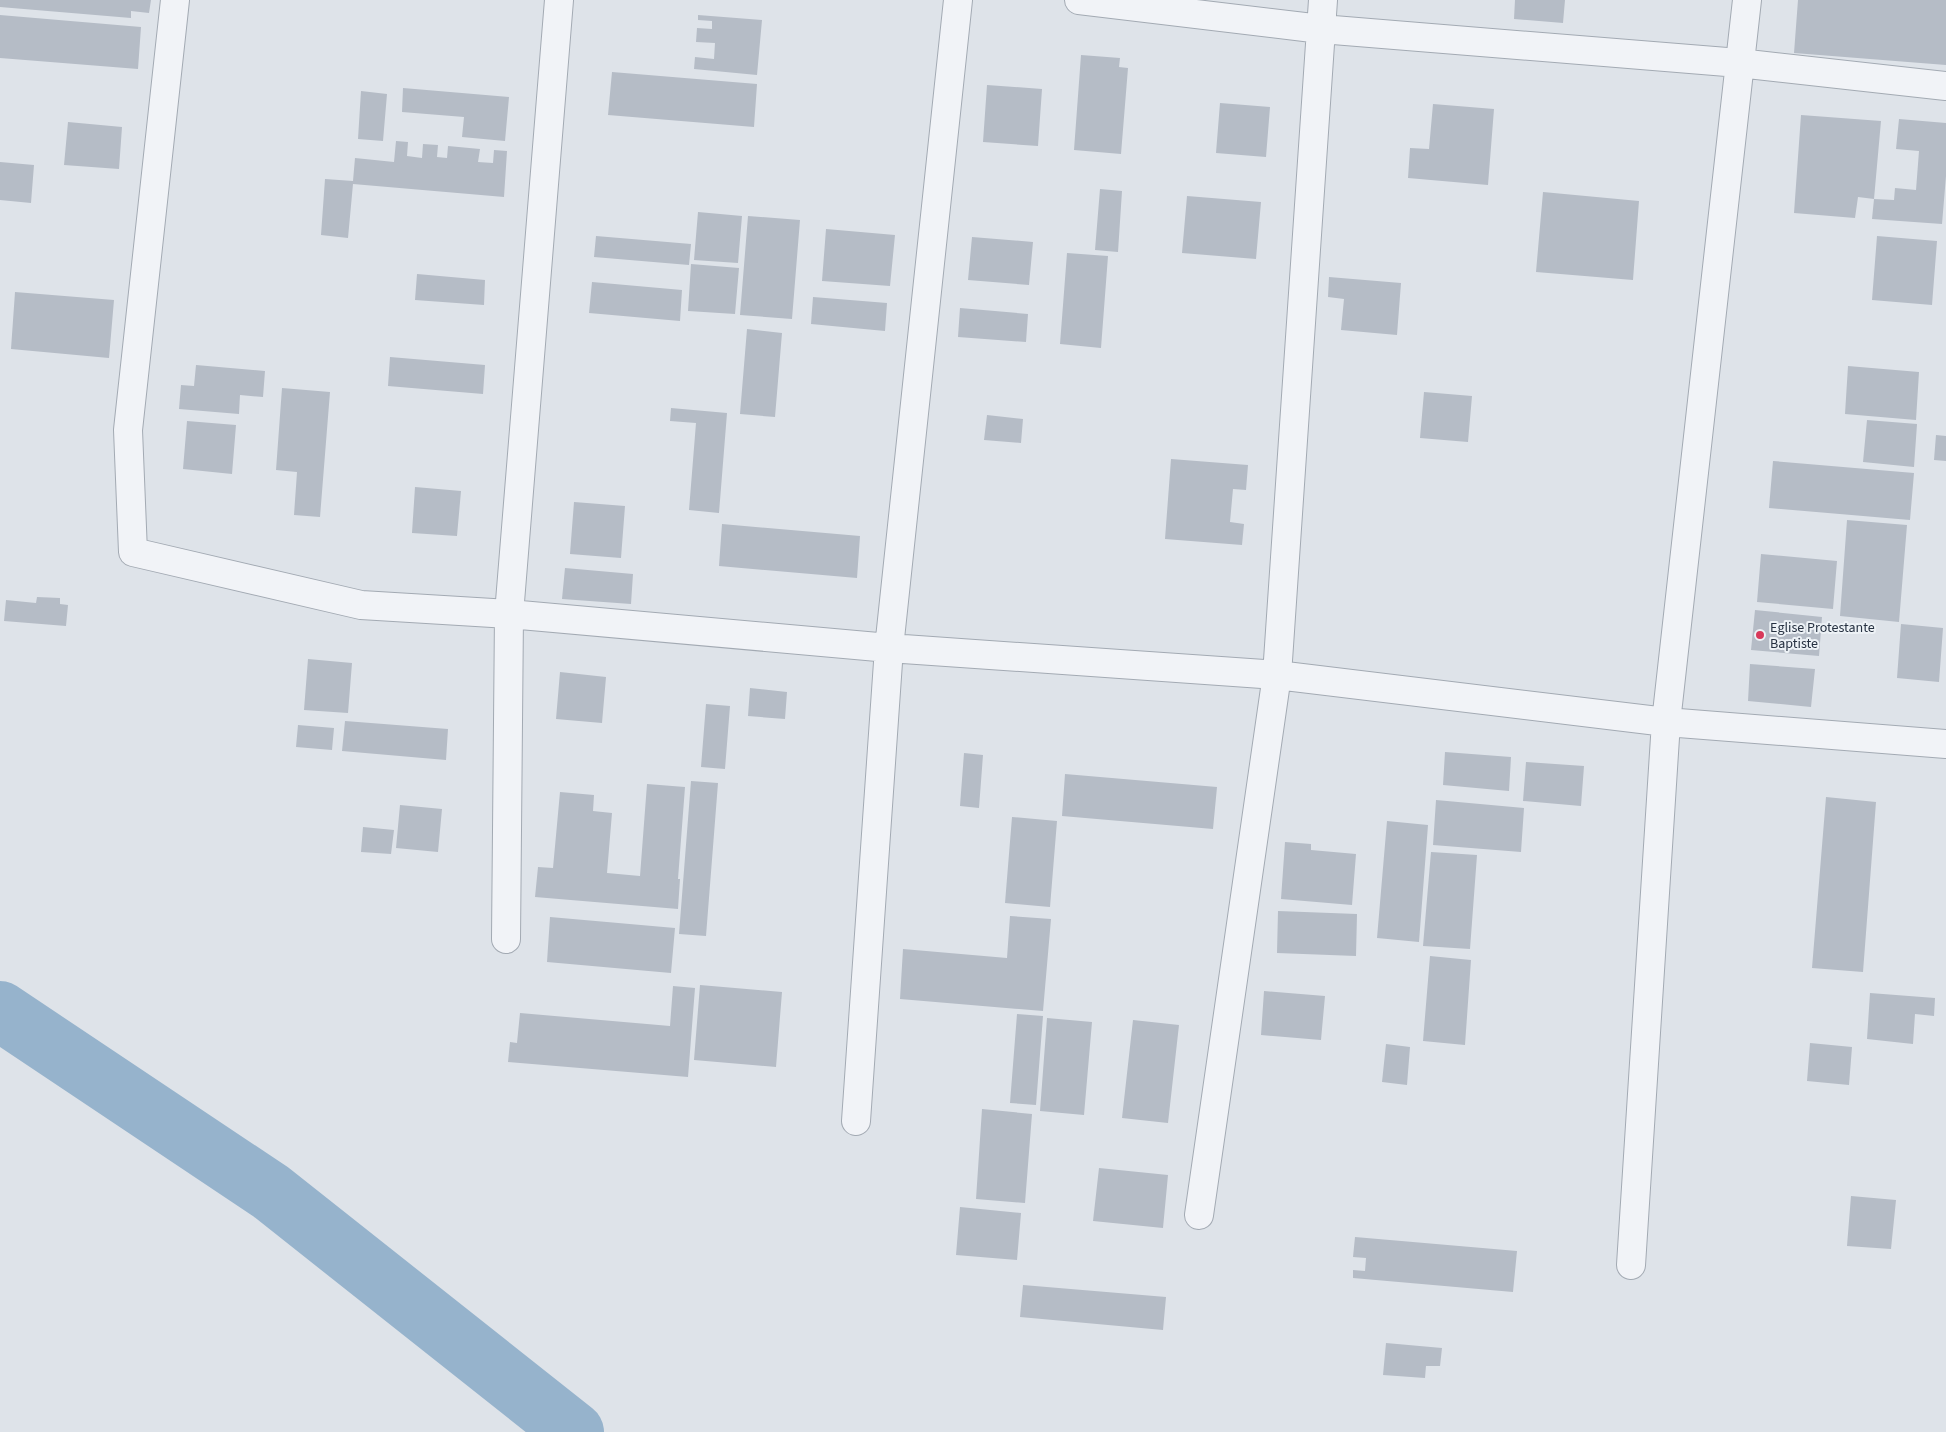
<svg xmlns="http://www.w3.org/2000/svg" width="1946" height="1432" viewBox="0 0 1946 1432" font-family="'Source Sans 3',sans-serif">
<rect width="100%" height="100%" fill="#dee3e9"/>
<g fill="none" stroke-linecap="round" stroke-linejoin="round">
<path stroke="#96b3cc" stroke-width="60" d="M0,1011L271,1192L574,1432"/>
</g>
<path fill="#b5bcc6" d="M0,0H151L149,13L131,11V18L0,7Z
M1515,0H1565L1563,23L1514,19Z
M1798,0H1946V65L1794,53Z
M0,15L141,27L138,69L0,58Z
M698,15L762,20L757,75L694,69L695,57L714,59L715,43L696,42L697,28L712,29V21L698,20Z
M1081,55L1120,58L1119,67L1128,68L1121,154L1074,150Z
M612,72L757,84L754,127L608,115Z
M987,85L1042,89L1038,146L983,142Z
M403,88L509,97L505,141L462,137L464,117L402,112Z
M361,91L387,94L383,141L358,139Z
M1220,103L1270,107L1266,157L1216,153Z
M1433,104L1494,109L1488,185L1408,178L1410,148L1429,149Z
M1801,115L1881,121L1874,199L1858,197L1855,218L1794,213Z
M1899,119L1946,123V176L1942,224L1872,219L1874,199L1894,200L1895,188L1916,190L1919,151L1896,149Z
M68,122L122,127L119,169L64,165Z
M396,141L408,142L407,156L422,158L423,144L438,145L437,157L447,158L448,146L480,149L478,162L493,163L494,150L507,151L504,197L353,184L348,238L321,235L325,179L353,181L355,158L394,162Z
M0,162L34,165L31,203L0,200Z
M1100,189L1122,191L1118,252L1095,250Z
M1543,192L1639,201L1633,280L1536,272Z
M1187,196L1261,202L1256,259L1182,253Z
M698,212L742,216L738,263L694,260Z
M748,216L800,220L792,319L740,315Z
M826,229L895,235L890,286L822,281Z
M596,236L691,244L689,265L594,257Z
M1877,236L1937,241L1932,305L1872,300Z
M972,237L1033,242L1029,285L968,280Z
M1067,253L1108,256L1101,348L1060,344Z
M691,264L739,268L735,314L688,311Z
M417,274L485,280L484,305L415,300Z
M1329,277L1401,283L1397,335L1341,330L1344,299L1328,297Z
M592,282L682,290L680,321L589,313Z
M15,292L114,300L109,358L11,349Z
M813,297L887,303L885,331L811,324Z
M960,308L1028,314L1026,342L958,337Z
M747,329L782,333L775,417L740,414Z
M390,357L485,365L483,394L388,386Z
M196,365L265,371L263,397L240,395L239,414L179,409L181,385L194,386Z
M1848,366L1919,372L1916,420L1845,414Z
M282,388L330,392L320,517L294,515L297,472L276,470Z
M1424,392L1472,396L1468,442L1420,438Z
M671,408L727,413L719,513L689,510L696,423L670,421Z
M987,415L1023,419L1021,443L984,440Z
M1867,420L1917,424L1914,467L1863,462Z
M187,421L236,425L232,474L183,469Z
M1936,435L1946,436V461L1934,460Z
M1171,459L1248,465L1246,490L1233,489L1230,522L1244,524L1242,545L1165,539Z
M1773,461L1914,473L1910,520L1769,508Z
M415,487L461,491L457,536L412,533Z
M574,502L625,506L621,558L570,554Z
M1847,520L1907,525L1899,622L1840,616Z
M722,524L860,536L857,578L719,566Z
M1761,554L1837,561L1833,609L1757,602Z
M565,568L633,574L631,604L562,599Z
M37,597L60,598V604L68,605L66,626L4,621L6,600L36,603Z
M1755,610L1822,617L1819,656L1751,650Z
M1901,624L1943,628L1939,682L1897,678Z
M308,659L352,663L348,713L304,710Z
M1750,664L1815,669L1811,707L1748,701Z
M560,672L606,677L602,723L556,719Z
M750,688L787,692L785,719L748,716Z
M706,704L730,706L725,769L701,767Z
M345,721L448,729L446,760L342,751Z
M298,725L334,728L332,750L296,747Z
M1445,752L1511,757L1509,791L1443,785Z
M964,753L983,755L979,808L960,806Z
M1526,762L1584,766L1581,806L1523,801Z
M1065,774L1217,787L1213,829L1062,816Z
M691,781L718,783L706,936L679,934Z
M647,784L685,787L678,879H680L678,909L535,897L538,867L553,868L560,792L594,795L593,811L612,813L607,873L640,876Z
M1826,797L1876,802L1863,972L1812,968Z
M1436,800L1524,808L1521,852L1433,845Z
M400,805L442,809L438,852L396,848Z
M1012,817L1057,821L1050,907L1005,903Z
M1387,821L1428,825L1419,942L1377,938Z
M363,827L394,830L391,854L361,852Z
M1285,842L1311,844V850L1356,854L1352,905L1281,899Z
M1431,852L1477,855L1470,949L1423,946Z
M1278,911L1357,914L1356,956L1277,953Z
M1010,916L1051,919L1043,1011L900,999L903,949L1007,958Z
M550,917L675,928L671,973L547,962Z
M1430,956L1471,960L1465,1045L1423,1041Z
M700,985L782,992L776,1067L694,1060Z
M673,986L695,988L688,1077L508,1062L510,1042L517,1043L520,1013L670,1026Z
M1264,991L1325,996L1321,1040L1261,1035Z
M1870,993L1935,998L1934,1016L1915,1014L1913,1044L1867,1039Z
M1017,1014L1043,1016L1036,1105L1010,1103Z
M1047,1018L1092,1022L1084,1115L1040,1111Z
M1133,1020L1179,1025L1168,1123L1122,1118Z
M1810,1043L1852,1047L1849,1085L1807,1081Z
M1386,1044L1410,1047L1407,1085L1382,1082Z
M982,1109L1032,1114L1025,1203L976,1199Z
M1099,1168L1168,1175L1163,1228L1093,1221Z
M1851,1196L1896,1200L1891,1249L1847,1246Z
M960,1207L1021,1213L1017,1260L956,1255Z
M1355,1237L1517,1251L1513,1292L1353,1278V1270L1365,1271L1366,1258L1353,1257Z
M1023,1285L1166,1297L1163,1330L1020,1317Z
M1386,1343L1442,1348L1440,1366H1426L1425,1378L1383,1375Z"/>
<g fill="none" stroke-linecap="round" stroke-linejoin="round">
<defs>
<path id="street" d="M175,0L128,430L133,552L361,605L509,614L889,648L1277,675L1666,722L1946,744
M1079,0L1321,29L1739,63L1946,86
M506,939L509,614L559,0
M856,1121L889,648L958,0
M1199,1215L1277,675L1323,0
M1631,1265L1666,722L1747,0"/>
</defs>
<use href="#street" stroke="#a3aab3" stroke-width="30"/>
<use href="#street" stroke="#f1f3f7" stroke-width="28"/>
</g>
<circle fill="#d8395a" stroke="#edf2f6" stroke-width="2" cx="1760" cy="635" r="5"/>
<g text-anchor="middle" stroke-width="4" stroke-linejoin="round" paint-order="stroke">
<g font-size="14" fill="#263141" stroke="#edf2f6" text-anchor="start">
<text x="1770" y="632">Eglise Protestante<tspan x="1770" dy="16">Baptiste</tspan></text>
</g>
</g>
</svg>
